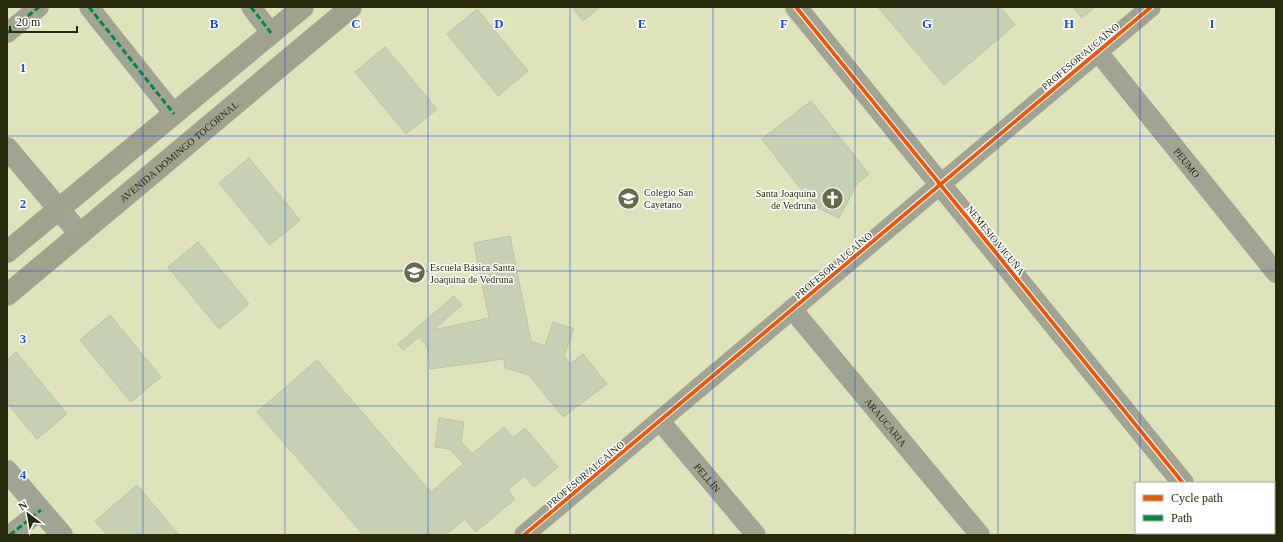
<svg xmlns="http://www.w3.org/2000/svg" width="1283" height="542" viewBox="0 0 1283 542" font-family="'Times New Roman',serif">
<rect width="100%" height="100%" fill="#dee3bc"/>
<path fill="#c8d0b3" stroke="#bbc4a7" d="M572,7H600L583,21Z
M878,7H1000L1015,25L944,85Z
M1073,7H1095L1082,18Z
M477,9L528,71L498,96L447,34Z
M385,47L437,109L406,134L355,72Z
M811,101L869,174L857,184L839,218L814,206L762,139Z
M249,158L300,220L270,245L219,183Z
M510,236L531,341L545,346L553,322L574,329L564,356L570,364L583,354L607,384L563,417L529,375L505,368L504,359L430,369L427,346L419,337L403,350L398,344L454,296L462,305L433,330L489,318L474,243Z
M198,242L249,304L219,329L168,267Z
M110,315L161,377L131,402L80,340Z
M16,352L67,414L37,439L7,403V360Z
M317,360L431,492L463,464L450,449L435,447L439,418L464,422L461,442L472,454L504,427L513,438L525,428L558,467L534,487L524,476L508,490L515,499L476,532L465,519L445,535H360L362,533L257,412Z
M137,485L179,535H107L95,521Z"/>
<g fill="none" stroke-linecap="round" stroke-linejoin="round">
<g stroke="#a2a493" stroke-width="20">
<path d="M89,7L174,114"/>
<path d="M251,7L271,33"/>
<path d="M7,33L39,7"/>
<path id="s1" d="M1098,52L1276,273"/>
<path id="s2" d="M792,309L980,535"/>
<path id="s3" d="M660,421L756,535"/>
<path d="M10,535L41,510"/>
<path d="M524,535L1151,7"/>
</g>
<path stroke="#a2a493" stroke-width="22" d="M796,7L1183,483
M7,148L80,234
M7,471L62,535
M1223,533L1225,535"/>
<g stroke="#a0a28d" stroke-width="22">
<path d="M7,252L303,7"/>
<path id="s4" d="M7,295L351,7"/>
</g>
<path stroke="#00873e" stroke-width="3" stroke-dasharray="6 3" stroke-linecap="butt" d="M89,7L174,114
M251,7L271,33
M7,33L39,7
M10,535L41,510"/>
<defs>
<path id="cycleway" d="M796,7L1183,483
M524,535L1151,7"/>
</defs>
<use href="#cycleway" stroke="#fff" stroke-width="6"/>
<use href="#cycleway" stroke="#e8590c" stroke-width="4"/>
</g>
<path fill="none" stroke="#1d4ed8" stroke-width="1" stroke-opacity="0.55" d="M143,7V535M285,7V535M428,7V535M570,7V535M713,7V535M855,7V535M998,7V535M1140,7V483M7,136H1276M7,271H1276M7,406H1276M1140,533V535"/>
<defs>
<symbol id="school-disc" viewBox="-11 -11 22 22"><circle r="9.5" fill="#676a4a" stroke="#fff"/><path d="M0-5L7-2L0 1L-7-2ZM-4 1L0 2.5L4 1V4Q0 6-4 4Z" fill="#fff"/></symbol>
<symbol id="church-disc" viewBox="-11 -11 22 22"><circle r="9.5" fill="#676a4a" stroke="#fff"/><path d="M-1.2-6h2.4v3.5h3.3v2.4h-3.3V6h-2.4V-.1h-3.3v-2.4h3.3Z" fill="#fff"/></symbol>
</defs>
<g fill-rule="evenodd">
<use href="#school-disc" x="616" y="186" width="25" height="25"/>
<use href="#church-disc" x="820" y="186" width="25" height="25"/>
<use href="#school-disc" x="402" y="260" width="25" height="25"/>
</g>
<g text-anchor="middle" stroke-width="3" stroke-linejoin="round" paint-order="stroke">
<g font-size="10" fill="#27290d" stroke="#fff">
<text transform="translate(1080 56) rotate(-40)" y="4">PROFESOR ALCAÍNO</text>
<text dy="4" stroke="none"><textPath href="#s4" startOffset="224">AVENIDA DOMINGO TOCORNAL</textPath></text>
<text dy="4" stroke="none"><textPath href="#s1" startOffset="142">PEUMO</textPath></text>
<text transform="translate(996 240) rotate(51)" y="4">NEMESIO VICUÑA</text>
<text transform="translate(833 265) rotate(-40)" y="4">PROFESOR ALCAÍNO</text>
<text dy="4" stroke="none"><textPath href="#s2" startOffset="147">ARAUCARIA</textPath></text>
<text transform="translate(585 474) rotate(-40)" y="4">PROFESOR ALCAÍNO</text>
<text dy="4" stroke="none"><textPath href="#s3" startOffset="74">PELLÍN</textPath></text>
</g>
<g font-size="10" fill="#27290d" stroke="#fff" text-anchor="start">
<text x="644" y="196">Colegio San<tspan x="644" dy="12">Cayetano</tspan></text>
<text x="816" y="197" text-anchor="end">Santa Joaquina<tspan x="816" dy="12">de Vedruna</tspan></text>
<text x="430" y="271">Escuela Básica Santa<tspan x="430" dy="12">Joaquina de Vedruna</tspan></text>
</g>
</g>
<g font-size="13" text-anchor="middle" font-weight="bold" fill="#1d4ed8" stroke="#fff" stroke-width="3" stroke-linejoin="round" paint-order="stroke">
<text x="214" y="28">B</text>
<text x="356" y="28">C</text>
<text x="499" y="28">D</text>
<text x="642" y="28">E</text>
<text x="784" y="28">F</text>
<text x="927" y="28">G</text>
<text x="1069" y="28">H</text>
<text x="1212" y="28">I</text>
<text x="23" y="72">1</text>
<text x="23" y="208">2</text>
<text x="23" y="343">3</text>
<text x="23" y="479">4</text>
</g>
<rect width="1283" height="542" fill="none" stroke="#27290d" stroke-width="16"/>
<rect x="1135" y="482" width="140" height="52" fill="#ffffff" stroke="#a9a99e"/>
<rect x="1143" y="495" width="20" height="6" fill="#e8590c" stroke="#a9a99e"/>
<text x="1171" y="502" font-size="12" fill="#27290d">Cycle path</text>
<rect x="1143" y="515" width="20" height="6" fill="#00873e" stroke="#a9a99e"/>
<text x="1171" y="522" font-size="12" fill="#27290d">Path</text>
<g transform="translate(28 514) rotate(329)" stroke="#ffffff" stroke-width="3" paint-order="stroke">
<path d="M0-3L7 15L0 10L-7 15Z" fill="#27290d"/>
<text y="-6" font-size="11" font-weight="bold" text-anchor="middle" fill="#27290d">N</text>
</g>
<path d="M10 26v6h67v-6" fill="none" stroke="#27290d" stroke-width="2"/>
<text x="16" y="26" font-size="12" fill="#27290d" stroke="#ffffff" stroke-width="3" paint-order="stroke">20 m</text>
</svg>
